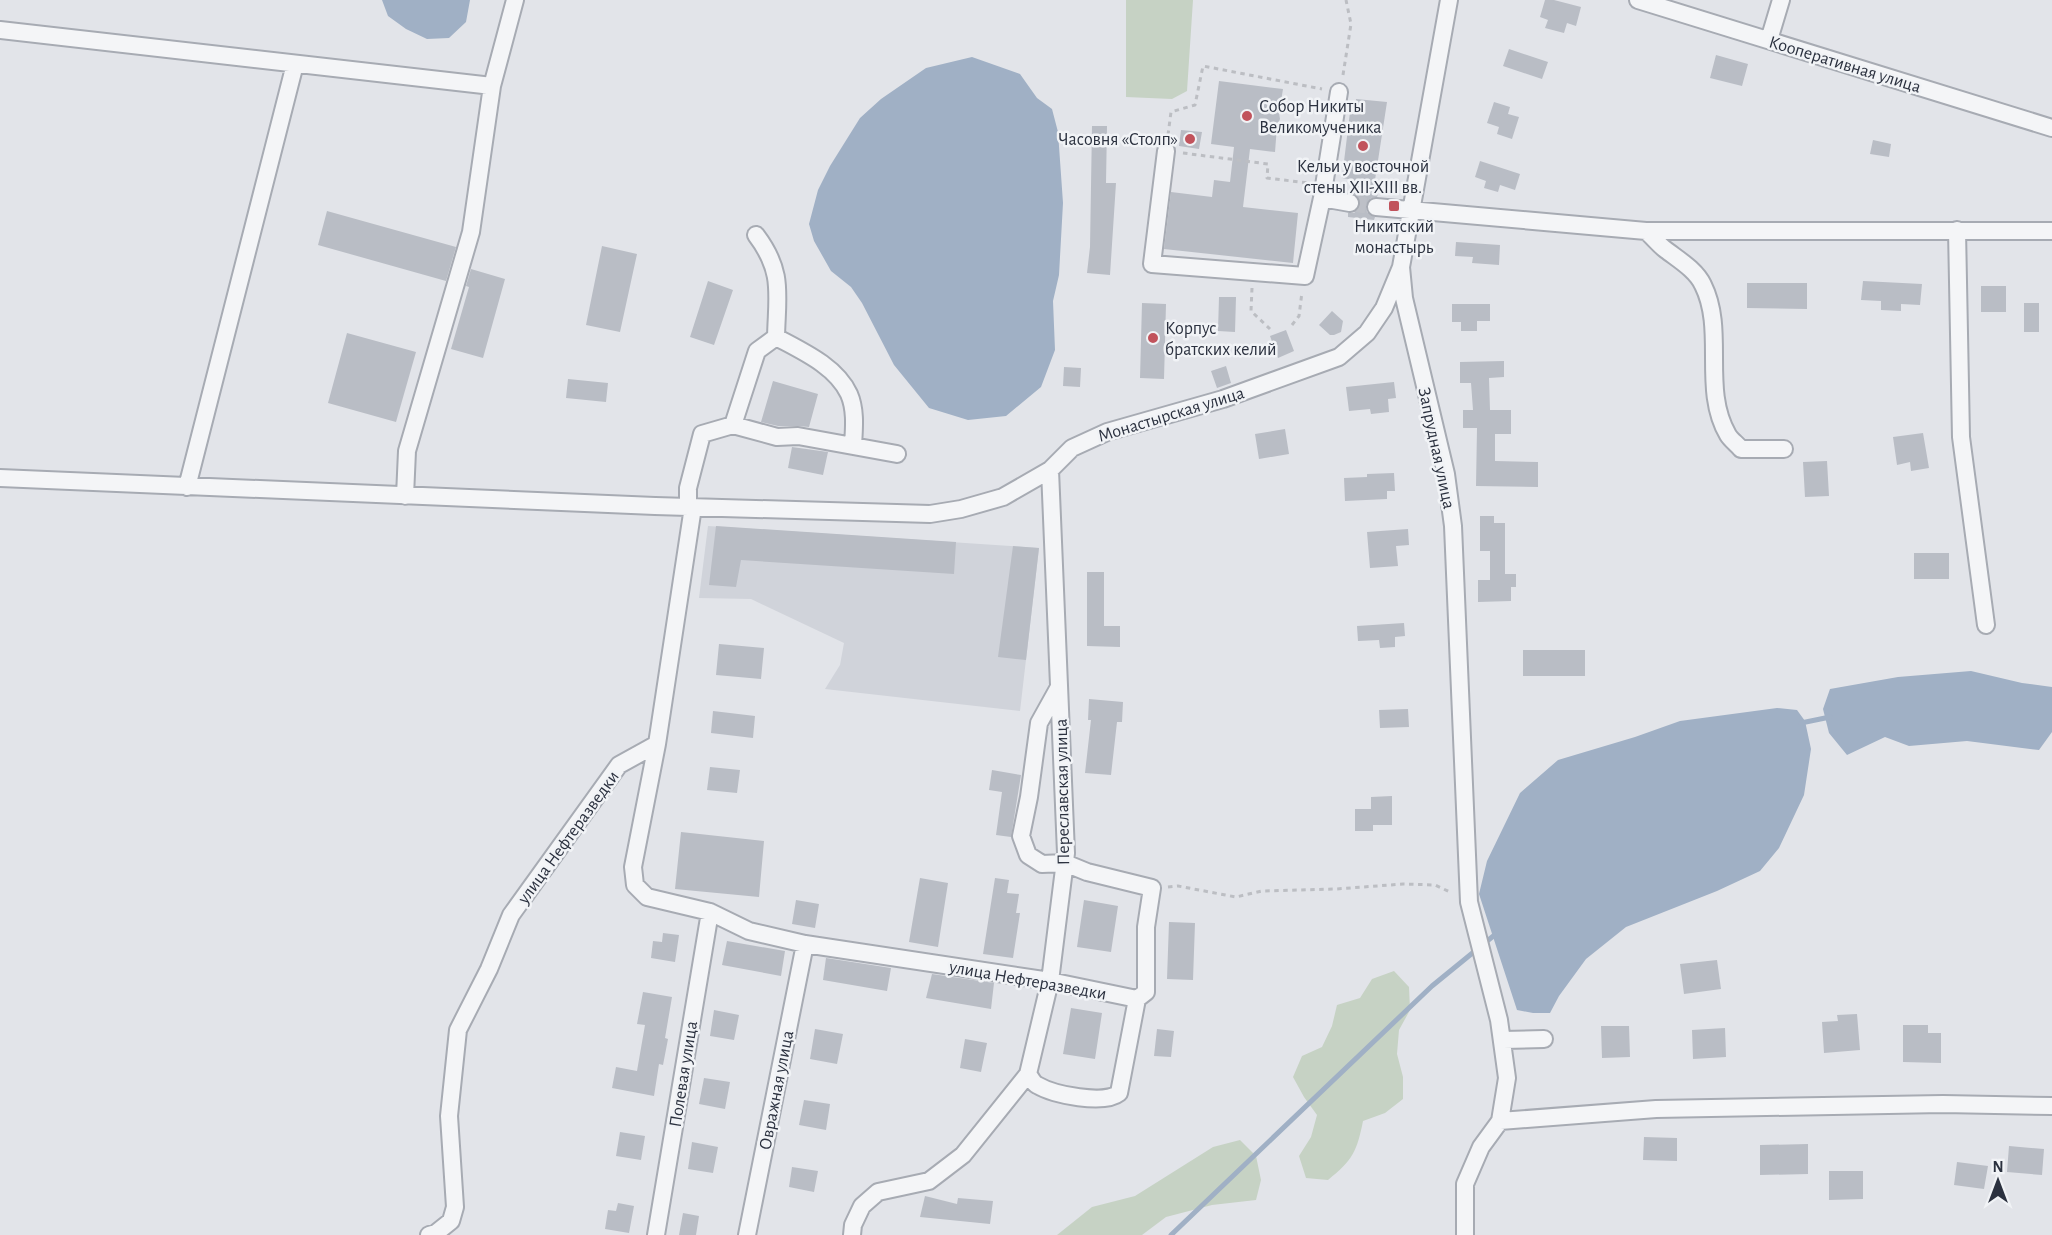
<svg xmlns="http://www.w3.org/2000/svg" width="2052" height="1235" viewBox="0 0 2052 1235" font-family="'Alegreya Sans',sans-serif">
<rect width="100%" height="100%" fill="#e2e4e9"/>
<path fill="#d0d3da" d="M708,526L1039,548L1020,711L825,689L840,665L844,643L751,599L699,598Z"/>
<path fill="#c6d2c4" d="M1126,0H1193L1187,91L1172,99L1126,97Z
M1394,971L1409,987L1410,1010L1399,1030L1397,1054L1403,1077V1099L1385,1113L1363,1121C1357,1151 1353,1160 1328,1180L1306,1178L1299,1156L1311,1137L1317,1115L1304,1097L1293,1077L1302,1056L1322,1047L1332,1026L1337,1005L1360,998L1372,979Z
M1240,1140L1256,1156L1261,1180L1256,1200L1212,1205L1166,1217L1142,1235H1057L1092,1207L1135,1196L1213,1147Z"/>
<path fill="#a0b0c5" d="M382,0H470L466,22L449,38L427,39L406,29L388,16Z
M972,57L1020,74L1037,98L1052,109L1058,132L1063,203L1059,275L1053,301L1055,350L1041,387L1006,416L968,420L929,408L894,365L862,303L851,287L831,271L814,241L809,224L818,190L830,166L860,118L881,99L926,68Z
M1971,671L2022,683L2052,687V732L2039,750L1967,741L1909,746L1885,737L1847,755L1829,733L1823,709L1830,689L1898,677Z
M1777,708L1797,710L1805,721L1811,749L1804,795L1779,848L1760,871L1717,891L1626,927L1586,959L1559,996L1550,1013H1533L1517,1010L1479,894L1487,861L1520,793L1558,760L1635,737L1680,721Z"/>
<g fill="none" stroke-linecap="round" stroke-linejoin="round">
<path stroke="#a0b0c5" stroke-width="5" d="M1801,723L1830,717
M1171,1235L1432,986L1497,933"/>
</g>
<path fill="#b9bdc5" d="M1545,0H1554L1581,7L1576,26L1567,23L1564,33L1545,28L1548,20L1540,17Z
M1509,49L1548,62L1542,79L1503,66Z
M1716,55L1748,64L1742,86L1710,78Z
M1219,81L1283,89L1281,101L1282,107L1279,113L1280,119L1277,126L1275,152L1250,149L1243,207L1298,213L1293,263L1164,249L1171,192L1212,197L1214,180L1230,182L1234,147L1211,144Z
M1356,99L1387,102L1373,193L1378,194L1377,197L1371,198L1366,206L1367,212L1375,217L1374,220L1348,217V213H1354L1358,209L1360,200L1356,195L1351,193L1353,180L1342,178L1350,112L1355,113Z
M1494,102L1510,107L1508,114L1519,117L1512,139L1497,134L1499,127L1487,123Z
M1092,126H1107L1106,183H1116L1110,275L1087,273L1090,247Z
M1181,130L1202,132L1199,149L1179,146Z
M1873,140L1891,144L1889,157L1870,154Z
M1480,161L1520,174L1515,190L1500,185L1498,192L1484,188L1486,181L1475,177Z
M327,211L456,247L446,281L318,245Z
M1456,242L1500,245L1499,265L1472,263L1473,257L1455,256Z
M602,246L637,254L620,332L586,325Z
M471,269L505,279L483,358L451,349L469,287L466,286Z
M708,281L733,290L714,345L690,337Z
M1863,281L1922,284L1920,305L1901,304V311L1881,310V301L1861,300Z
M1747,283H1807V309L1747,308Z
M1981,286H2006V312H1981Z
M1219,297H1236L1235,332L1218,331Z
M1142,303L1166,304L1164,379L1140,378Z
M2024,303H2039V332H2024Z
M1452,304H1490V321H1477V331H1461V322H1452Z
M1332,311L1343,321L1341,332L1334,335H1330L1319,325Z
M1286,330L1294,351L1278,358L1270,336Z
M347,333L416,352L396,422L328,403Z
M1504,361V377L1489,378L1490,410H1511V434H1495V461L1538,462V487L1476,486L1477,428H1463V410H1473L1471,383H1460V362Z
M1226,366L1231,383L1217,388L1211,371Z
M1064,367L1081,368L1080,387L1063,386Z
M568,379L608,383L606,402L566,398Z
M773,381L818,394L809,427L798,426H778L761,422Z
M1394,382L1396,398L1388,399L1389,412L1371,414L1370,409L1349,411L1346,387Z
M1285,429L1289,454L1259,459L1255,434Z
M1923,433L1929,468L1911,471L1910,462L1897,465L1893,437Z
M792,447L828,452L823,475L788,468Z
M1827,461L1829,496L1805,497L1803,462Z
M1394,473L1395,491H1387V499L1345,501L1344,478L1367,477V474Z
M1480,516H1494V523H1505V574H1516V587H1511V601L1478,602V580H1490V551H1480Z
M716,526L956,542L954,574L741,560L736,587L709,585Z
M1408,529L1409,545L1396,546L1398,566L1370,568L1367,532Z
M1013,546L1039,548L1026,660L998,657Z
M1914,553H1949V579H1914Z
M1087,572H1104V626H1120V647L1087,646Z
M1404,623L1405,636L1395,637V647L1380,648L1379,640L1358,641L1357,626Z
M719,644L764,648L761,679L716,675Z
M1523,650H1585V676H1523Z
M1089,699L1123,702L1122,722H1117L1111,775L1085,773L1091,720H1088Z
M1408,709L1409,727L1380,728L1379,710Z
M713,711L755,716L753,738L711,733Z
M710,767L740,770L737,793L707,790Z
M992,770L1021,775L1011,837L996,835L1002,792L989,790Z
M1392,796V825H1373V831H1355V809H1371V797Z
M681,832L764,841L759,897L675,889Z
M920,878L948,883L938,947L909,942Z
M995,878L1009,880L1007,893L1019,894L1016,913H1020L1013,958L983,954Z
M796,900L819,904L815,928L792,924Z
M1084,900L1118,906L1111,952L1077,947Z
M1169,922L1195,923L1193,980L1167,979Z
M663,933L679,935L675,962L651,958L653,941L662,942Z
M727,941L785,951L781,976L722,965Z
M826,958L891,968L887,991L823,980Z
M1717,960L1721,989L1684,994L1680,964Z
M932,974L994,983L991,1009L926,998Z
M643,992L672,997L665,1038L668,1039L663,1065L659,1064L654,1096L612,1088L616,1067L637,1071L645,1025L637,1024Z
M1071,1008L1102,1013L1095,1059L1063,1054Z
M714,1010L739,1015L734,1040L710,1036Z
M1857,1014L1860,1050L1824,1053L1822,1022L1838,1021L1837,1015Z
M1903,1025H1928V1033H1941V1063L1903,1062Z
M1601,1026H1629L1630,1057L1602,1058Z
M1725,1028L1726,1057L1693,1059L1692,1030Z
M815,1029L843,1034L837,1064L810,1059Z
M1157,1029L1174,1031L1171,1057L1154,1056Z
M965,1039L987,1043L981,1072L960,1068Z
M704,1078L730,1082L725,1109L699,1104Z
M804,1100L830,1104L826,1130L799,1125Z
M620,1132L645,1136L641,1160L616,1156Z
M1644,1137L1677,1138V1161L1643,1160Z
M692,1142L718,1147L713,1173L688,1169Z
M1808,1144V1174L1760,1175V1145Z
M2009,1146L2044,1149L2042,1175L2007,1172Z
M1957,1162L1988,1166L1984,1189L1954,1185Z
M792,1167L818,1171L814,1192L789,1187Z
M1829,1171H1863V1199L1829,1200Z
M925,1196L957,1204L958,1198L993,1201L990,1224L920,1217Z
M618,1203L634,1206L629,1233L605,1229L608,1210L616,1211Z
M683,1213L699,1216L696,1235H679Z"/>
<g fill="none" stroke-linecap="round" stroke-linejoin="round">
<path stroke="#bdc0c7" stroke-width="16" stroke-dasharray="16 8" stroke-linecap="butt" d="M1350,203L1376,207"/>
<defs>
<path id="minor" d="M1449,0L1401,267L1404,298L1446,474L1453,526L1469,902L1499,1020L1507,1078L1500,1121L1481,1147L1465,1184V1235
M1638,0L2052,128
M0,30L492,86
M1769,40L1781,0
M1166,151L1152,264L1305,276L1322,198L1339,92
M1322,198L1350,203
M1376,207L1646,231H2052
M1957,230L1961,437L1986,625
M1646,231C1653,237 1659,245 1666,250C1679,260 1696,270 1703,285C1726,331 1701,389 1728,435C1731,440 1737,444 1741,449H1784
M776,337C802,351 836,366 849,394C856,410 854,429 853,445
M733,425L777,437L798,436L897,454
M0,478L655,506L930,514L961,509L1003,497L1050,470L1072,448L1107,432L1223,399L1339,357L1367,333L1384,308L1401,267
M187,487L295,64
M405,496L407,451L471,232L492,86L515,0
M688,507V488L702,434L733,425L757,351L776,337C777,294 784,272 756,235
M657,744L693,507
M1503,1040L1544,1039
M1028,1074C1031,1078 1033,1083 1037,1085C1054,1095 1104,1105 1119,1093L1137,999L1146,992V927L1152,888L1087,872L1065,863L1042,864L1028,855L1021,836L1029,797L1039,723L1059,687
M1500,1121L1656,1109L1943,1104L2052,1106
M429,1235L436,1233L451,1221L455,1207L449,1116L458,1030L489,969L511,915L619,765L657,744L633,867L635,885L647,897L710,912L749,931L805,944L1050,981L1137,999
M656,1235L710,912
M747,1235L805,944
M852,1235L853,1225L862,1206L878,1192L929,1181L963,1155L1028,1074L1050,981L1066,853L1050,470"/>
</defs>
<use href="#minor" stroke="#a7abb3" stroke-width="20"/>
<path stroke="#bcbec3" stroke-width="3" stroke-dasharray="4.5 4.5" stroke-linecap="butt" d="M1343,75L1351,24L1346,0
M1168,135L1171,112L1195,105L1203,66L1322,89
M1183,153L1268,164L1267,178L1308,183
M1252,288L1251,311L1270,329
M1292,325L1299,316L1302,292
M1168,887L1178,886L1236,897L1262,891L1336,889L1403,884L1435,885L1452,893"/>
<use href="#minor" stroke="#f4f5f7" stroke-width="16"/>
</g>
<g fill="#c1535c" stroke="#f1f3f6" stroke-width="2">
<circle cx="1247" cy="116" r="6"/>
<circle cx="1190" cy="139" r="6"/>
<circle cx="1363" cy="146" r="6"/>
<rect x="1388" y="200" width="12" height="12" rx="3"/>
<circle cx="1153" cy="338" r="6"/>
</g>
<g text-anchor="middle" stroke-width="5" stroke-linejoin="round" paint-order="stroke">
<g font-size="18" fill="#2b313f" stroke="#f1f3f6">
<text transform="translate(1845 64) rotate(17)" y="6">Кооперативная улица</text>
<text transform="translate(1171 414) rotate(-17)" y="6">Монастырская улица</text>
<text transform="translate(1437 448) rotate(78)" y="6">Запрудная улица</text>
<text transform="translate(1062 792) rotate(-91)" y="6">Переславская улица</text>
<text transform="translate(568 837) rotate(-54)" y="6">улица Нефтеразведки</text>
<text transform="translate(1028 980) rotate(10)" y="6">улица Нефтеразведки</text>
<text transform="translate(683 1074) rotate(-81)" y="6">Полевая улица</text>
<text transform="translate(776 1090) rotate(-79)" y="6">Овражная улица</text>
</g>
<g font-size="18" fill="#2b313f" stroke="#f1f3f6" text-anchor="start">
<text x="1259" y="112">Собор Никиты<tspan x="1259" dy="21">Великомученика</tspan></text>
<text x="1178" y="145" text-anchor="end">Часовня «Столп»</text>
<text x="1363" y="172" text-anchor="middle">Кельи у восточной<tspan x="1363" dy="21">стены XII-XIII вв.</tspan></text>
<text x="1394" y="232" text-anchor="middle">Никитский<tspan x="1394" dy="21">монастырь</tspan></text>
<text x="1165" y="334">Корпус<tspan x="1165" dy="21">братских келий</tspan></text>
</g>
</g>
<g transform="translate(1998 1181)" stroke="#f1f3f6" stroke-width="4.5" paint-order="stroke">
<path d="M0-4.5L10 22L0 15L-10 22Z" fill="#2b313f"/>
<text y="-9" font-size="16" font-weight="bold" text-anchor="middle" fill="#2b313f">N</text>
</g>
</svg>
